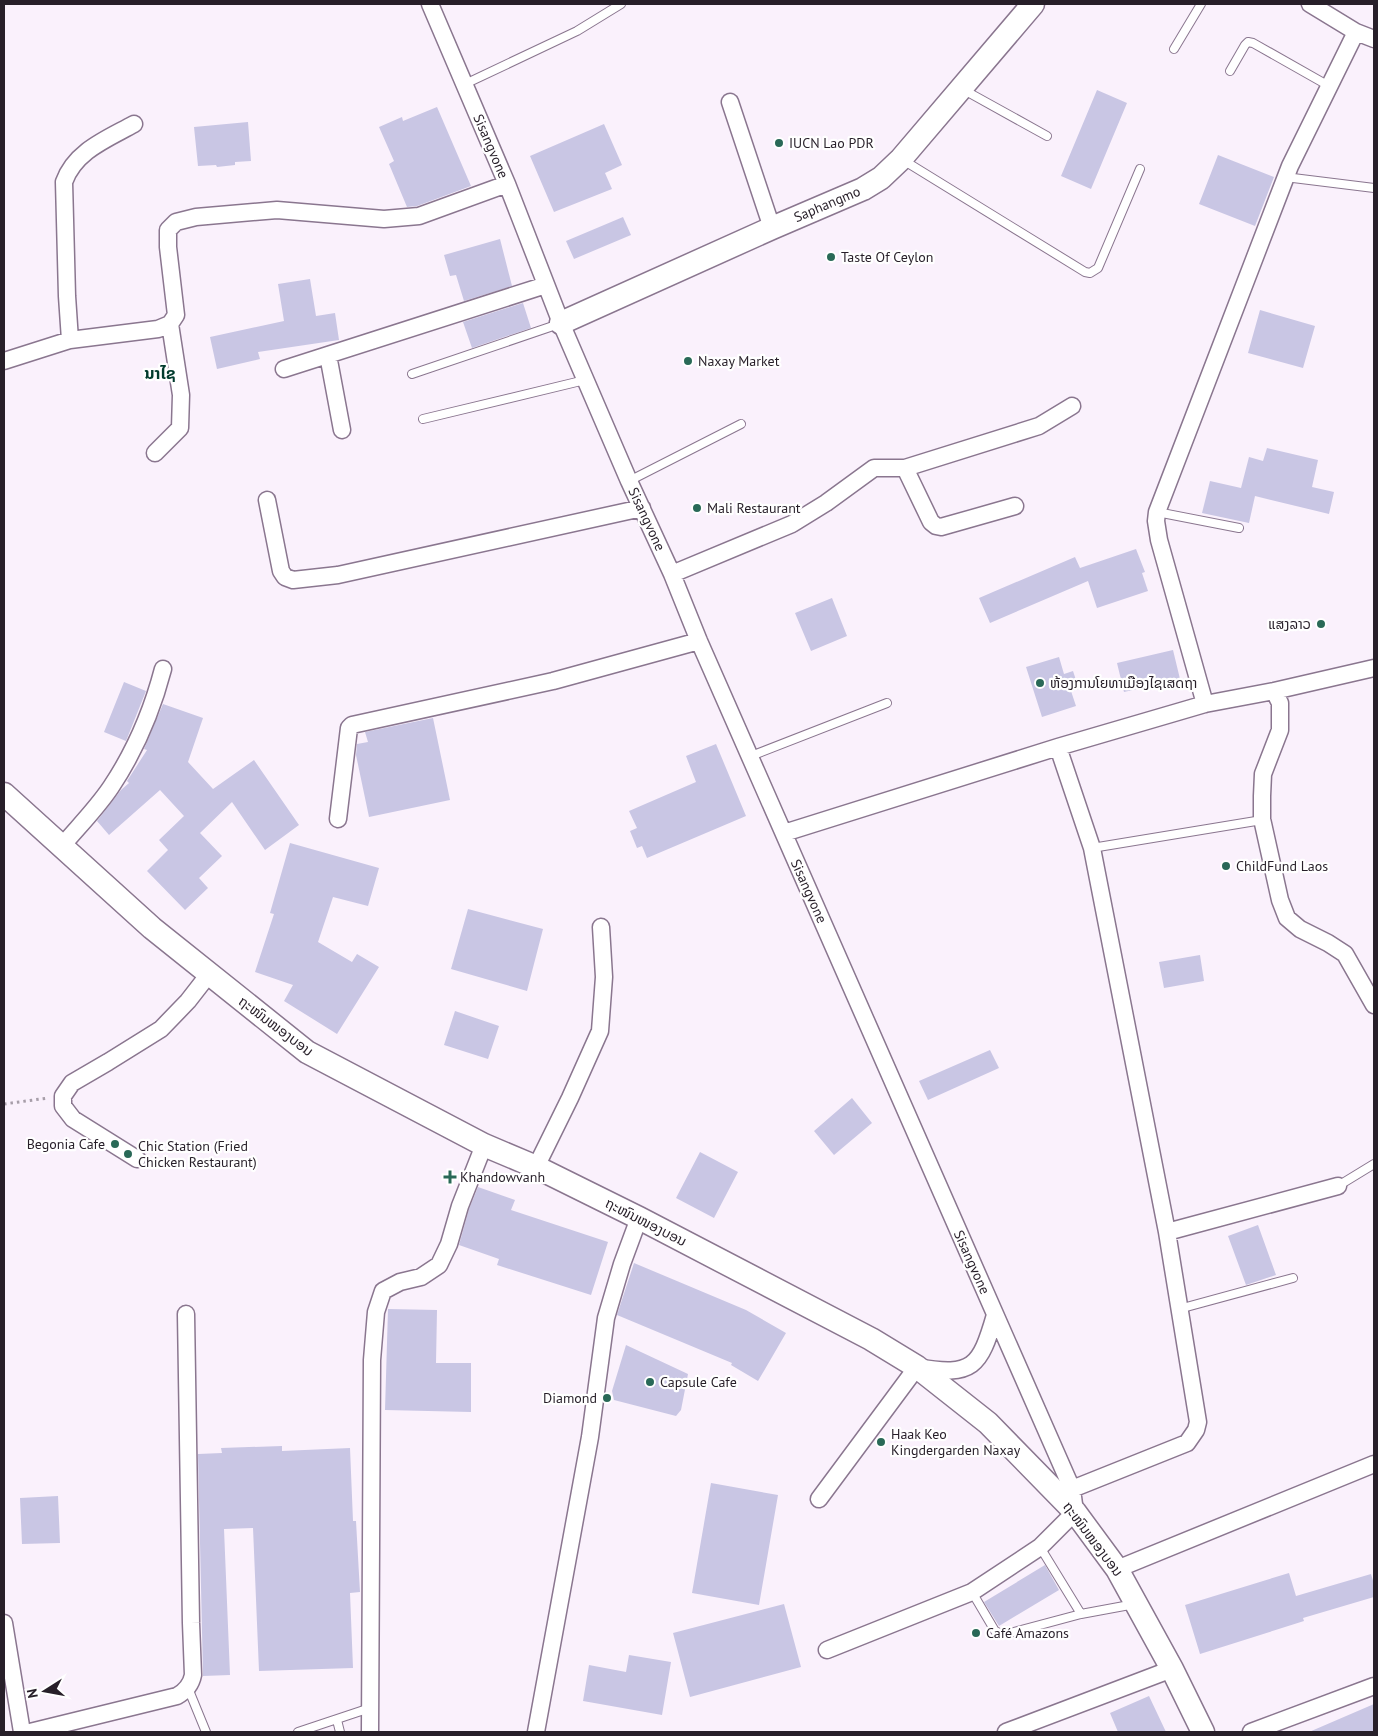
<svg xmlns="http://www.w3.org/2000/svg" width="1378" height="1736" viewBox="0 0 1378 1736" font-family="'PT Sans','Noto Sans Lao',sans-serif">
<rect width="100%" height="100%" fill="#faf1fc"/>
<path fill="#c9c6e4" d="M1097,90L1127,103L1091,189L1061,176Z
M437,107L471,186L417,206L407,207L389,164L394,161L379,127L402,117L403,121Z
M248,122L251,161L235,162V165L217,167L216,165L198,166L194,127Z
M604,124L622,165L605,173L612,189L554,212L530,156Z
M1218,155L1274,177L1255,226L1199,204Z
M623,217L631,235L574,259L566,241Z
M500,239L512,286L464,301L456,275L450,276L444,255Z
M310,279L316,316L335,313L339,340L258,352L260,359L217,369L210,337L284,321L278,284Z
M523,303L531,328L472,348L463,322Z
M1260,310L1315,326L1303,368L1248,353Z
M1267,448L1318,460L1312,487L1334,492L1329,514L1255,496L1249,523L1202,513L1210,481L1241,488L1249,457L1263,461Z
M1136,549L1145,572L1142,573L1148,591L1097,608L1088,581L990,623L979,598L1075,557L1080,568Z
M832,598L847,636L811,651L795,613Z
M1173,650L1180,679L1124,692L1117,663Z
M1059,657L1064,674L1073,671L1079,689L1071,691L1076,706L1042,717L1026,667Z
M124,682L146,691L126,741L104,732Z
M163,704L203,718L188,762L213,789L254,760L299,825L265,850L232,802L200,833L222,856L199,878L208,888L185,910L147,871L168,850L159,840L184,816L160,790L109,835L97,821L121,790L129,783L127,781L147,750L144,749Z
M433,718L450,800L369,817L356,755L357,744L368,742L365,732Z
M716,744L746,816L647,858L642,846L637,848L630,831L637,828L629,811L696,782L686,756Z
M290,843L379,868L368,906L333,897L318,942L352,962L357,954L379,967L337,1034L284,1001L293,985L255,972L274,914L270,913Z
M468,909L543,929L527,991L451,969Z
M1200,955L1204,981L1164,988L1159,962Z
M455,1011L499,1026L488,1059L444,1045Z
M990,1050L999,1068L928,1100L919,1081Z
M852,1098L872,1123L834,1155L814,1131Z
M700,1152L738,1172L714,1218L676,1198Z
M478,1187L515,1200L511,1210L608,1242L591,1295L497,1265L499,1259L459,1245L469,1209Z
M1258,1225L1276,1275L1246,1285L1228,1236Z
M634,1263L746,1310L786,1333L758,1381L731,1365L732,1363L617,1315Z
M388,1309L437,1310L436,1363H471V1412L385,1410Z
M626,1345L688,1374L681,1410L676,1416L614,1400L612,1391Z
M282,1446V1451L350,1448L353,1521H356L360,1592L350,1593L353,1668L259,1671L253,1528L224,1529L230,1675L203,1676L198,1454L222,1453L221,1448Z
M711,1483L778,1495L759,1605L692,1593Z
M58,1496L60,1543L22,1544L20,1498Z
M1045,1565L1059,1590L999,1626L984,1602Z
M1289,1573L1296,1596L1371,1574L1374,1584V1597L1303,1618L1304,1621L1200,1654L1185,1605Z
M784,1604L801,1667L690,1697L673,1633Z
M629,1655L671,1662L662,1715L583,1701L589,1665L626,1672Z
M1149,1696L1166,1732H1118L1110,1713Z
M1374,1704V1732H1309Z"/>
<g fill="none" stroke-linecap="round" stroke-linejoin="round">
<defs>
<path id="lane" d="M1174,49L1201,4
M1230,71L1245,45L1248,42L1253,43L1329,86
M465,84L577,31L621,4
M964,90L1047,136
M903,160L1085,272L1090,273L1098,268L1140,169
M1285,177L1374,188
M412,374L559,324
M423,419L585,380
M629,481L741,424
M1157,512L1239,528
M751,756L887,703
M1092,848L1262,820
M1338,1186L1374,1164
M1179,1309L1293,1278
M1040,1547L1081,1614
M972,1592L995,1631L1002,1634L1010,1633L1081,1614L1135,1604
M188,1688L206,1732
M337,1720L340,1732
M298,1732L370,1708"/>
<path id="street" d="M430,4L507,184L561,323L629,481L672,574L699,641L1072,1489L1075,1512L1040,1547L972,1592L827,1650
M1310,4L1356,32L1374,39
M730,102L772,228
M70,340L67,296L64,182C75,151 107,139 134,124
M328,355L342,430
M4,361L70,340L158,329L170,324L176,315L168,247V230L176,222L196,217L277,210L384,219L419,216L507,184
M284,369L546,285
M155,453L180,428L181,395L170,324
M905,468L931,522L936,526L941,527L1015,506
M267,500L281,571L285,577L293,580L338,575L642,508
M672,574L792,524L826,503L874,468H905L1039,426L1072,406
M1274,691L1280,703V730L1263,774L1262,796V819L1280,900L1287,918L1300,929L1328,943L1345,954L1374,1005
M1205,704L1159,540L1156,521L1157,512L1290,166L1356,32
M1058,747L1092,848L1167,1232L1198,1422L1196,1430L1187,1443L1072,1489
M338,819L349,728L352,725L553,681L699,641
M784,833L1058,747L1205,704L1274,691L1374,668
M62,846C78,827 97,808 111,787C135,751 152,711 163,669
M137,1159L73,1119L63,1106V1096L72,1083L108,1062L161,1029L188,1001L209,974
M536,1167L570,1098L600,1031L604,977L601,927
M1167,1232L1338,1186
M819,1499L917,1367C973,1377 980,1367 995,1315
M1117,1569L1374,1464
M4,1623L22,1732
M30,1732L177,1696C186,1691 191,1685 193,1675L191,1623L186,1314
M370,1732L372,1360L376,1312L383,1291L400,1282L421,1277L439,1265L449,1244L460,1206L484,1145
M536,1732L590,1437L606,1318L622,1264L639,1218
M1006,1732L1172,1669
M1251,1732L1374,1686"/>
<path id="secondary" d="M561,323L772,228L863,189L881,178L901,159L1033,4
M4,794L152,928L307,1052L484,1145L536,1167L639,1218L871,1339L917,1367L988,1423L1075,1512L1117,1569L1172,1669L1203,1732"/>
</defs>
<use href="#lane" stroke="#8a768f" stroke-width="10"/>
<use href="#street" stroke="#8a768f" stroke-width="19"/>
<use href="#secondary" stroke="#8a768f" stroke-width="25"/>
<path stroke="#a79ea9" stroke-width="3" stroke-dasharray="2.5 4" stroke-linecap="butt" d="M4,1104L48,1098"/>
<use href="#lane" stroke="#fff" stroke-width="8"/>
<use href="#street" stroke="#fff" stroke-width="16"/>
<use href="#secondary" stroke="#fff" stroke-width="22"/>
</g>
<g fill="#296957" stroke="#fff" stroke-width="2">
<circle cx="779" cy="143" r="5"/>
<circle cx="831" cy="257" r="5"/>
<circle cx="688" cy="361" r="5"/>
<circle cx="697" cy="508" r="5"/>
<circle cx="1321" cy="624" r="5"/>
<circle cx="1040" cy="683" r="5"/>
<circle cx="1226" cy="866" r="5"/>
<circle cx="115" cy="1144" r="5"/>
<circle cx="128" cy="1154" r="5"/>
<path d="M447.5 1169.5h5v5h5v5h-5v5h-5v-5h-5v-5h5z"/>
<circle cx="650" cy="1382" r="5"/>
<circle cx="607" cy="1398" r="5"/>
<circle cx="881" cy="1442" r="5"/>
<circle cx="976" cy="1633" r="5"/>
</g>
<g text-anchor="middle" stroke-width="4.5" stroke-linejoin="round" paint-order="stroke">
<g font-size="14" fill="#271f29" stroke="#fff" text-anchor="start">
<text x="789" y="148">IUCN Lao PDR</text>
<text x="841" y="262">Taste Of Ceylon</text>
<text x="698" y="366">Naxay Market</text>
<text x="707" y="513">Mali Restaurant</text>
<text x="1311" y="629" text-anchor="end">ແສງລາວ</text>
<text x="1050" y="688">ຫ້ອງການໂຍທາເມືອງໄຊເສດຖາ</text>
<text x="1236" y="871">ChildFund Laos</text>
<text x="105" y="1149" text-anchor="end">Begonia Cafe</text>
<text x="138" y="1151">Chic Station (Fried<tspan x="138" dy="16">Chicken Restaurant)</tspan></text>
<text x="460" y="1182">Khandowvanh</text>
<text x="660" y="1387">Capsule Cafe</text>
<text x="597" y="1403" text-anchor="end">Diamond</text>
<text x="891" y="1439">Haak Keo<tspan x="891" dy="16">Kingdergarden Naxay</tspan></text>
<text x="986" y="1638">Café Amazons</text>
</g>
<g font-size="14" fill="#271f29" stroke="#fff">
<text transform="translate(491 146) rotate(67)" y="5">Sisangvone</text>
<text transform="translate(827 204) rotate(-23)" y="5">Saphangmo</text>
<text transform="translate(647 519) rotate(65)" y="5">Sisangvone</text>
<text transform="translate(809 891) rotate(66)" y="5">Sisangvone</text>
<text transform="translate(276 1026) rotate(37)" y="5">ຖະໜົນໜອງບອນ</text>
<text transform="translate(646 1222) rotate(27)" y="5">ຖະໜົນໜອງບອນ</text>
<text transform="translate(972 1262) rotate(66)" y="5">Sisangvone</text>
<text transform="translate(1093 1539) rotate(53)" y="5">ຖະໜົນໜອງບອນ</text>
</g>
<g font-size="16" font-weight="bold" fill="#013b2d" stroke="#fff">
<text x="160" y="379">ນາໄຊ</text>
</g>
</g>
<rect width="1378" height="1736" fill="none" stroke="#271f29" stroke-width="10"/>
<g transform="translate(45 1691) rotate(259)" stroke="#ffffff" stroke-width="4" paint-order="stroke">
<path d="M0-4L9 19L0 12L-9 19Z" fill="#271f29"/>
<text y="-8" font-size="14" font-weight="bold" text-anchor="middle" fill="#271f29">N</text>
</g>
</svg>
